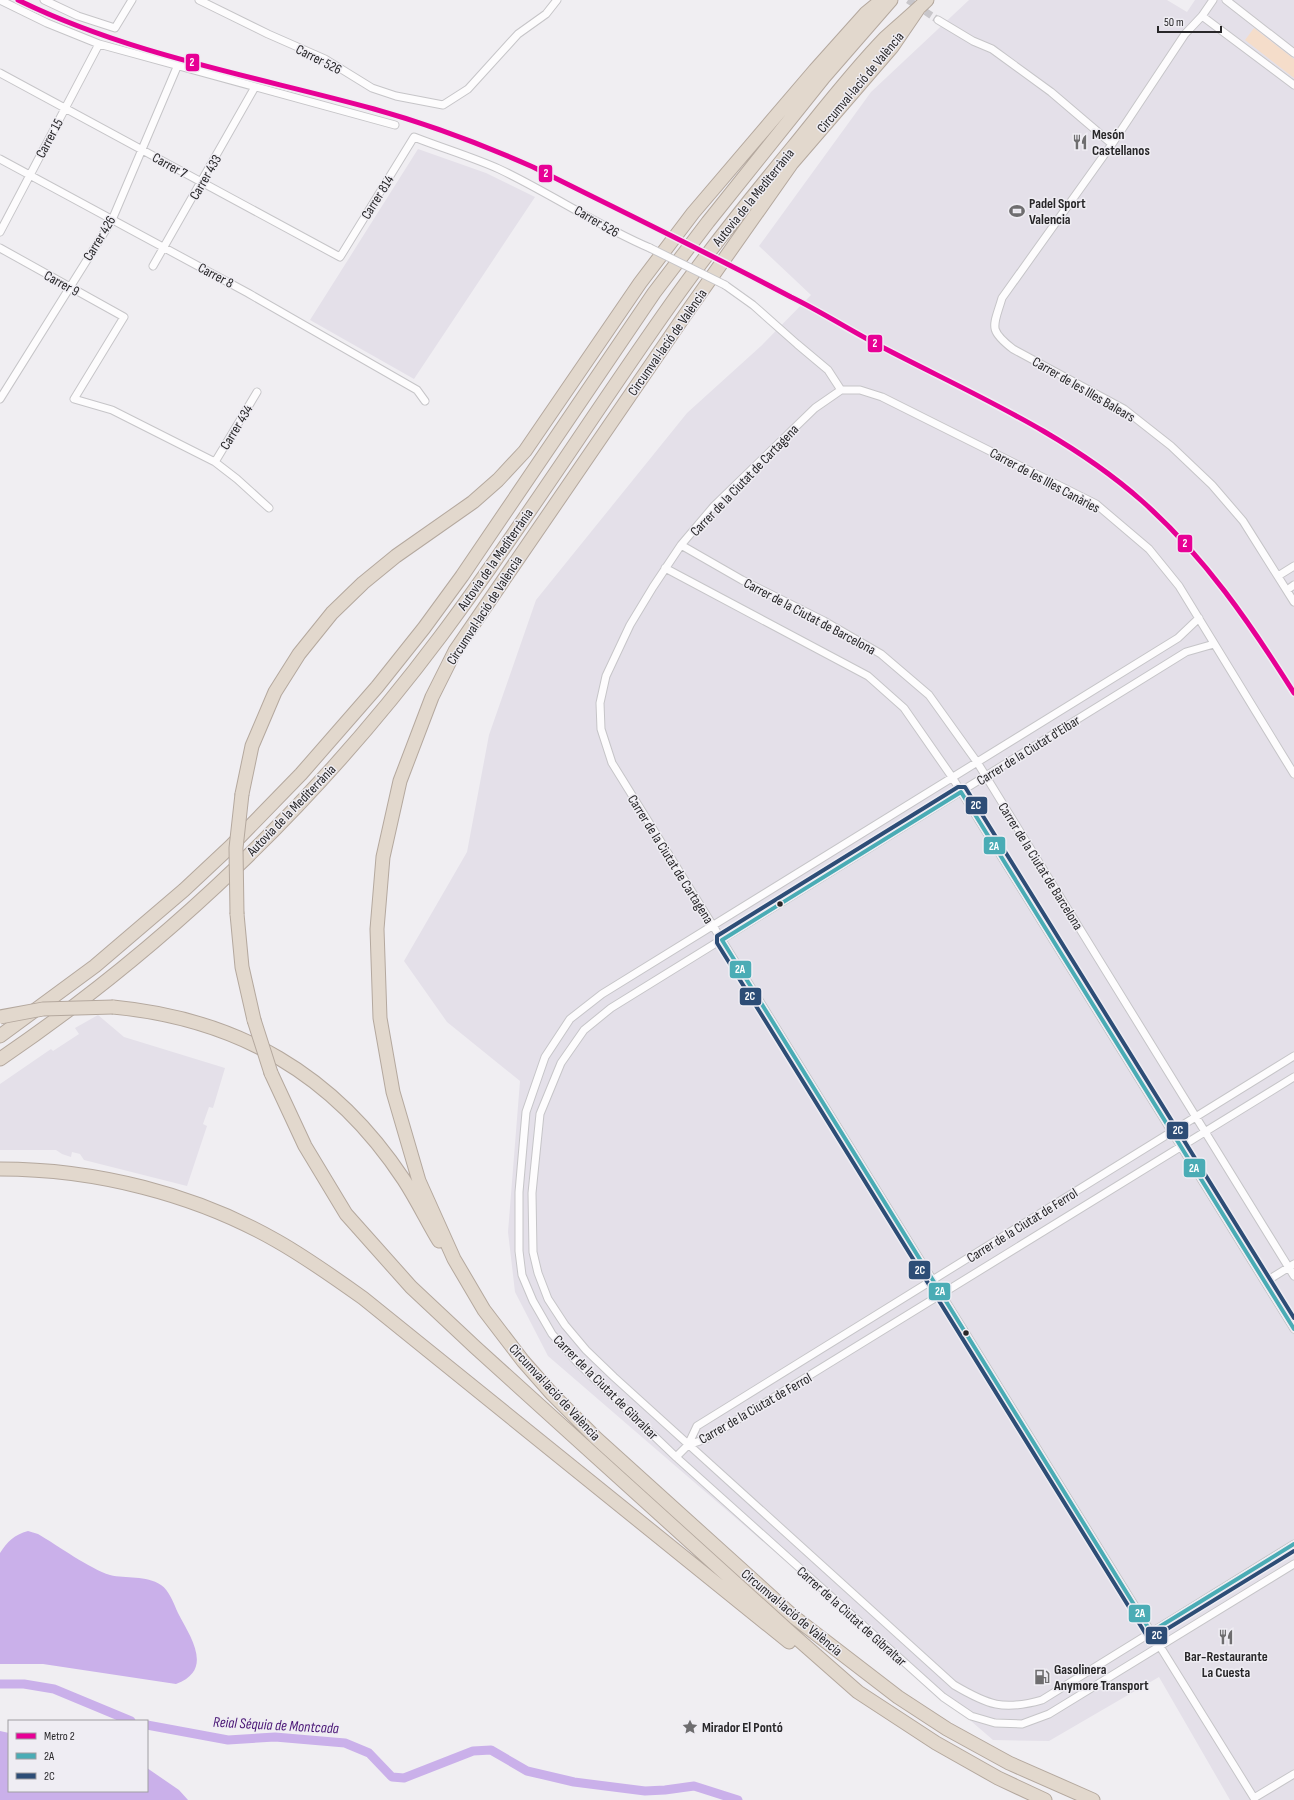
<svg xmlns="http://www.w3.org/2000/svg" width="1294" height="1800" viewBox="0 0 1294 1800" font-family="'Sofia Sans Condensed',sans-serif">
<rect width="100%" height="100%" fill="#f0eef2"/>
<path fill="#e4e0e9" d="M969,0H1167L1187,12L1195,0H1294V1800H1230L1159,1677L1049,1741L993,1740L548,1356L515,1292L508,1232L520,1081L447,1022L404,961L467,852L489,735L536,600L687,413L761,346L811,295L759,246L871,92Z
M418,149L486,173L535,197L414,379L310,320Z
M98,1015L124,1037L225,1068L213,1108L209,1107L203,1124L207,1126L187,1186L84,1160L80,1154L72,1152L71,1157L62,1154L56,1150H0V1084L51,1049L53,1051L79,1034L75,1028Z"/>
<path fill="#f5ddca" d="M1254,28L1294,59V78L1245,40Z"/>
<path fill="#cab0ea" d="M28,1531L38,1534C57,1545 90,1569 110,1575C126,1579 146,1575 161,1585C169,1590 174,1604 178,1613C191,1638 214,1670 176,1684L43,1664H0V1553C8,1541 14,1535 28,1531Z
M0,1731L9,1733V1791H147V1768L179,1790L188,1800H0Z"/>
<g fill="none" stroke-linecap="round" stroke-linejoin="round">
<path stroke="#cab0ea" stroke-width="9" d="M0,1684H24L54,1689L131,1721
M147,1725L228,1740L275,1737L345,1743L369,1753L392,1777L404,1778L473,1751L491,1750L527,1771L574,1782L645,1791L665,1790L694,1786L738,1800"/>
<path stroke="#c8c6ca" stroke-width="7" stroke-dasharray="7 3.5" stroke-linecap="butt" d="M908,0L938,20"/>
<defs>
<path id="street" d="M0,0L47,23L99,44L395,125
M44,0L78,16L115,28L132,0
M199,0L268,34L325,59L372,88L396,96L443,105L468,89L518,34L546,14L557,0
M1213,0L1202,16L1185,34L1112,144L1002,298C994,326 987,329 1013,349L1124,409L1171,446L1212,485L1243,521L1294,602
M1226,0L1294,53
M1202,16L1294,85
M938,20L973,41L992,49L1051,92L1112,144
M0,73L340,257L414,137C442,148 472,157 499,169C550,193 598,226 650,248
M0,159L248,293L417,390L425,401
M0,232L99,44
M0,248L124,317L74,399L112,410L215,462L237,479L269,508
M153,266L255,87
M725,285L753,305L797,344L828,370L841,390
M841,390L815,408L714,506L681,545L653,587L630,625L606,676L600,703L601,729L612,763L1254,1798L1294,1774
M841,390H860L882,397L1096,504L1149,549L1179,586L1294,774
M0,399L112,220L177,67
M215,462L257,392
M681,545L742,580L824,621L881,654L929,695L977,762L1294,1276
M665,568L868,676L904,708L952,777L1294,1329
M1278,576L1294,566
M1287,590L1294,585
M1199,618L1178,638L602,994L570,1019L545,1057L526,1112L519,1192V1251L522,1275L533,1301L552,1334L577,1362L676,1457L943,1697L971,1716L995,1723L1022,1724L1049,1714L1294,1564
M1214,644L1186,652L611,1008L584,1030L561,1063L540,1114L532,1193L533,1252L538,1273L548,1299L565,1325L586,1350L614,1377L954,1685C988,1705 1003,1711 1042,1700L1294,1544
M1265,1282L1294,1264
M688,1445L706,1439L1294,1077
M676,1457L688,1445L697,1426L1294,1056"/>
<path id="highway" d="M918,9L892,47L792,163L685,315L455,651L432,697L400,781L383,857L377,929L380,1018L393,1092L419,1181L454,1259L484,1310L523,1361L552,1394L596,1438L794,1617L898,1697L947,1729L1009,1763L1093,1800
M242,794L252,746L275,692L299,654L332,613L363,583L396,556L473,502L498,480L525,451L640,283L693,213L815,70L866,13L882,0
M237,914L242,967L254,1020
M113,1007C238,1019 334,1074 404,1180C417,1200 427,1221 439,1241
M0,1036L95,966L184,890L231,846L301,774L377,687L424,628L462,576L654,293L708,222L824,77L891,0
M0,1059C168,945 318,800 440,637C521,529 593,414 671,304C709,250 751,198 793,147C823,110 852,72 885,38C899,25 914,13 927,0
M271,1073L305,1146L346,1214L411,1287L475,1347L792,1634L858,1692L936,1743L998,1778L1045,1800
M0,1169C95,1169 195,1194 277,1241C307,1258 335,1278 363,1298L789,1642"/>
</defs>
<use href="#street" stroke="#c6c5c8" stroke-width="9"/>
<use href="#highway" stroke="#b4a89e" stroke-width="15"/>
<use href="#street" stroke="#fdfcfd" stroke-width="7"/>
<use href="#highway" stroke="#e2d8cd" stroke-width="13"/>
<defs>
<path id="street-bridge" d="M650,248L725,285"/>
<path id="highway-bridge" d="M237,914L236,848L242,794
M0,1017L43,1009L113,1007
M254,1020L271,1073"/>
</defs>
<use href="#street-bridge" stroke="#c6c5c8" stroke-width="9" stroke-linecap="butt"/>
<use href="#highway-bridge" stroke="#b4a89e" stroke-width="15" stroke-linecap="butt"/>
<use href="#street-bridge" stroke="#fdfcfd" stroke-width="7"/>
<use href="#highway-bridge" stroke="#e2d8cd" stroke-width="13"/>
<defs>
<path id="bus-1" d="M1294,1329L961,792L722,940L1151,1632L1294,1544"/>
<path id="bus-2" d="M1294,1318L965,787H958L717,936V943L1147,1636L1150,1638L1154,1637L1294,1551"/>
</defs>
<use href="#bus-1" stroke="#efedf3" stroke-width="7"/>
<use href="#bus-2" stroke="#efedf3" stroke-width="7"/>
<use href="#bus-1" stroke="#4aacb5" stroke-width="4"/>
<use href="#bus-2" stroke="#2d4d76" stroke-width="4"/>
<defs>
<path id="metro-1" d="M18,0C130,55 254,76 374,109C428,124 481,144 533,167C619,210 706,252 791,297C822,312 851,331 882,347C972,394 1065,433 1142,501C1204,556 1250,623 1294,693"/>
</defs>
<use href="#metro-1" stroke="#efedf3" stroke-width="8"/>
<use href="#metro-1" stroke="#e70095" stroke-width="5"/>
</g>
<defs>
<symbol id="restaurant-bare" viewBox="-9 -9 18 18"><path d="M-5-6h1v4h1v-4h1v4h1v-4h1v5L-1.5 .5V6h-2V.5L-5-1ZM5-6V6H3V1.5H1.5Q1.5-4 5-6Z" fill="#6e6d6f" stroke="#efedf3" stroke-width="2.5" paint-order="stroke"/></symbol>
<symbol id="stadium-bare" viewBox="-9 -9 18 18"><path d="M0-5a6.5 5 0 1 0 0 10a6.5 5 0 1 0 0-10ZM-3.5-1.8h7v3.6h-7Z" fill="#6e6d6f" stroke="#efedf3" stroke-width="2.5" paint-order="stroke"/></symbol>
<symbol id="fuel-bare" viewBox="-9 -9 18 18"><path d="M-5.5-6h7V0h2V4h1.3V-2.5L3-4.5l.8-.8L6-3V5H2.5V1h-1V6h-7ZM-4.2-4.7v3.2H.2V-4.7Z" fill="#6e6d6f" stroke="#efedf3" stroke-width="2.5" paint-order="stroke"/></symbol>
<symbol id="sight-bare" viewBox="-9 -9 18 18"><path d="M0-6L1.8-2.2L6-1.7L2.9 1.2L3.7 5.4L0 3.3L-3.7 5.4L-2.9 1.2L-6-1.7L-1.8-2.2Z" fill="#6e6d6f" stroke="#efedf3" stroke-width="2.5" paint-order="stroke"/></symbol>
</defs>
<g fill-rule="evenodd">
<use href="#restaurant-bare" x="1069" y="131" width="22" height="22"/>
<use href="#stadium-bare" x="1006" y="200" width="22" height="22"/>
<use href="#restaurant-bare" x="1215" y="1626" width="22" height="22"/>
<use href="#fuel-bare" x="1031" y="1666" width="22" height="22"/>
<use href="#sight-bare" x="679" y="1716" width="22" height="22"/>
</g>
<g fill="#282729" stroke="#efedf3" stroke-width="1.5">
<circle cx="780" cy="904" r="3.5"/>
<circle cx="966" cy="1333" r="3.5"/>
</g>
<g text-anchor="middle" stroke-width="3" stroke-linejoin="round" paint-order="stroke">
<g font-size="14" fill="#282729" stroke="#efedf3">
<text transform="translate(319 59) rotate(27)" y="5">Carrer 526</text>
<text transform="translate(860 82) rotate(-50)" y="5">Circumval·lació de València</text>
<text transform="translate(49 138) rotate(-62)" y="5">Carrer 15</text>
<text transform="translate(170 165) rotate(29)" y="5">Carrer 7</text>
<text transform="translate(205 177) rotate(-60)" y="5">Carrer 433</text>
<text transform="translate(377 197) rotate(-58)" y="5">Carrer 814</text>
<text transform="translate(753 197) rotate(-51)" y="5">Autovia de la Mediterrània</text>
<text transform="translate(597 221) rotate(30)" y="5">Carrer 526</text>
<text transform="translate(99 238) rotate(-59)" y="5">Carrer 426</text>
<text transform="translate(216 275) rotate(28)" y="5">Carrer 8</text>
<text transform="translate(62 283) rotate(29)" y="5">Carrer 9</text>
<text transform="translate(667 342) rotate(-55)" y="5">Circumval·lació de València</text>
<text transform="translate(1084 389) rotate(30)" y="5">Carrer de les Illes Balears</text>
<text transform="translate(236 427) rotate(-59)" y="5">Carrer 434</text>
<text transform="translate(744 480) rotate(-46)" y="5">Carrer de la Ciutat de Cartagena</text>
<text transform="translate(1045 480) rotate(28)" y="5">Carrer de les Illes Canàries</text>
<text transform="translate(495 559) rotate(-55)" y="5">Autovia de la Mediterrània</text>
<text transform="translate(484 610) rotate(-57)" y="5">Circumval·lació de València</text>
<text transform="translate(810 616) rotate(28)" y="5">Carrer de la Ciutat de Barcelona</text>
<text transform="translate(1028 750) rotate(-32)" y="5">Carrer de la Ciutat d'Eibar</text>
<text transform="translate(291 810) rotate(-46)" y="5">Autovia de la Mediterrània</text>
<text transform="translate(671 859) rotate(58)" y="5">Carrer de la Ciutat de Cartagena</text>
<text transform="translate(1041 866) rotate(58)" y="5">Carrer de la Ciutat de Barcelona</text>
<text transform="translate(1022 1225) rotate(-32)" y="5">Carrer de la Ciutat de Ferrol</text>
<text transform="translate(606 1387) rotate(45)" y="5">Carrer de la Ciutat de Gibraltar</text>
<text transform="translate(555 1392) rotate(47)" y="5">Circumval·lació de València</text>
<text transform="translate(755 1408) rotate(-30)" y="5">Carrer de la Ciutat de Ferrol</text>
<text transform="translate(792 1612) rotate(40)" y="5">Circumval·lació de València</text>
<text transform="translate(852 1616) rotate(42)" y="5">Carrer de la Ciutat de Gibraltar</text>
</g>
<g font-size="14" font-weight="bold" fill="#282729" stroke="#efedf3" text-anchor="start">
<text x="1092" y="139">Mesón<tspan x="1092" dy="16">Castellanos</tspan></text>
<text x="1029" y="208">Padel Sport<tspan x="1029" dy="16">Valencia</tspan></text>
<text x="1226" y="1661" text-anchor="middle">Bar-Restaurante<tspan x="1226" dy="16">La Cuesta</tspan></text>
<text x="1054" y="1674">Gasolinera<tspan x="1054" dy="16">Anymore Transport</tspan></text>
<text x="702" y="1732">Mirador El Pontó</text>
</g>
<g font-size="15" font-style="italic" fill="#491575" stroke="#efedf3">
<text transform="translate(276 1725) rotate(3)" y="5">Reial Séquia de Montcada</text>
</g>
</g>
<g stroke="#efedf3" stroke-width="1.5">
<rect x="185" y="53" width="15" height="19" rx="4" fill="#e70095"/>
<rect x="538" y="164" width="15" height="19" rx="4" fill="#e70095"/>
<rect x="867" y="334" width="16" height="19" rx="4" fill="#e70095"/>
<rect x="1177" y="534" width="16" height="19" rx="4" fill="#e70095"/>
<rect x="965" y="796" width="23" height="19" rx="4" fill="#2d4d76"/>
<rect x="983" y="836" width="23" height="19" rx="4" fill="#4aacb5"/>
<rect x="729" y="960" width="23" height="19" rx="4" fill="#4aacb5"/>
<rect x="739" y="987" width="23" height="19" rx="4" fill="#2d4d76"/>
<rect x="1166" y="1121" width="23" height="19" rx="4" fill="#2d4d76"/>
<rect x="1183" y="1158" width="23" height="20" rx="4" fill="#4aacb5"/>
<rect x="908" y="1260" width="23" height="20" rx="4" fill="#2d4d76"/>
<rect x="928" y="1282" width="23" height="19" rx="4" fill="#4aacb5"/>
<rect x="1128" y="1604" width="23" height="19" rx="4" fill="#4aacb5"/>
<rect x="1145" y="1626" width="23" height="19" rx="4" fill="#2d4d76"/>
</g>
<g font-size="11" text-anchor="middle" font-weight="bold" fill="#fff">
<text x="192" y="66">2</text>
<text x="546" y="177">2</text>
<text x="875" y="347">2</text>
<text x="1185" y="547">2</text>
<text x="976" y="809">2C</text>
<text x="994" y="850">2A</text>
<text x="740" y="973">2A</text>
<text x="750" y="1000">2C</text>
<text x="1178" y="1134">2C</text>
<text x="1194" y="1172">2A</text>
<text x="920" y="1274">2C</text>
<text x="940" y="1295">2A</text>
<text x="1140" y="1617">2A</text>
<text x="1157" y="1639">2C</text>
</g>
<rect x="8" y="1720" width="140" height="72" fill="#efedf3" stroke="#9f9ea2"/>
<rect x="16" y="1733" width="20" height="6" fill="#e70095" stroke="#9f9ea2"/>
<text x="44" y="1740" font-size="12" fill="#282729">Metro 2</text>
<rect x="16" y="1753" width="20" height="6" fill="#4aacb5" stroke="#9f9ea2"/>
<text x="44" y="1760" font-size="12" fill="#282729">2A</text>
<rect x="16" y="1773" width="20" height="6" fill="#2d4d76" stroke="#9f9ea2"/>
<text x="44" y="1780" font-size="12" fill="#282729">2C</text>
<path d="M1158 26v6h63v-6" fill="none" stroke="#282729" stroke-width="2"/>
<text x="1164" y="26" font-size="12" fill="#282729" stroke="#efedf3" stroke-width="3" paint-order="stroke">50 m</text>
</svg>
